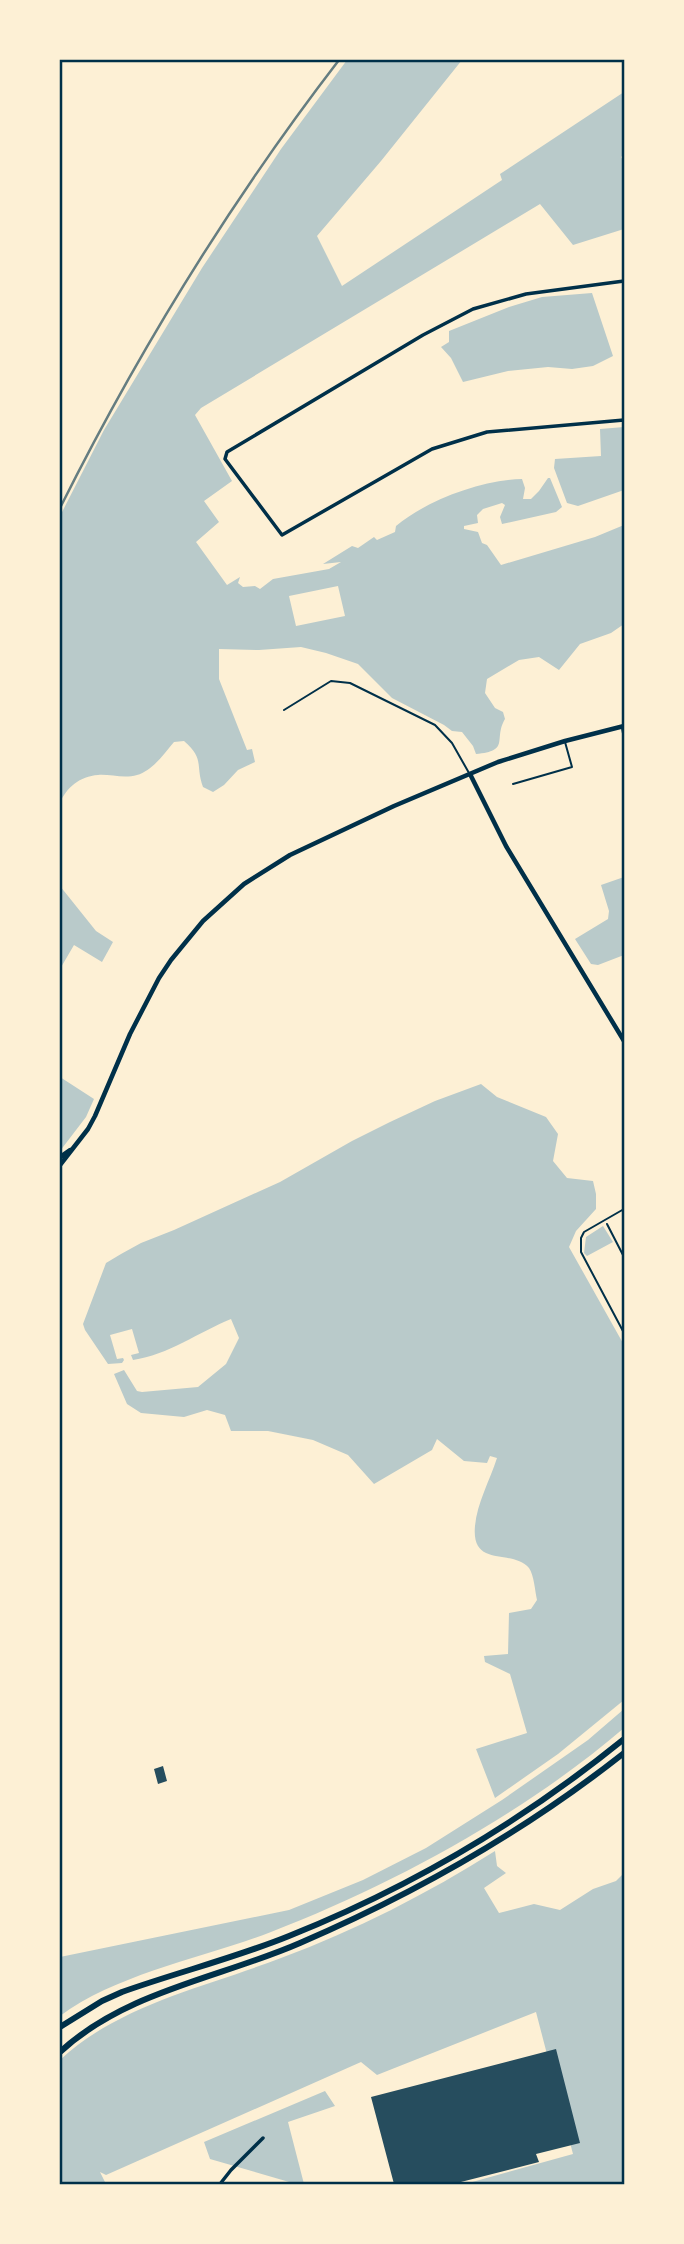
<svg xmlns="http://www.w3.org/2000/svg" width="684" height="2244" viewBox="0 0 684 2244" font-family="'Varela Round',sans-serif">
<rect width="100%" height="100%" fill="#fdf0d5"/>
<path fill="#b9caca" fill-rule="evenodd" d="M347,60H462L381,161L317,236L342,286L502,180L500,174L624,92V154L621,157L624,162V229L573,245L540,204L201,408L195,415L232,481L204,501L219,522L196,542L227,585L240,577L238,583L243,587L255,586L260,589L273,579L329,569L341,562L323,564L352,546L358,548L374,537L377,540L395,532L396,526C427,500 482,480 522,479L525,488L523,499H531L539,491L548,478H550L562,507L556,512L502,524L500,517L505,505L502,503L483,509L477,515L478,523L464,526V529L478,532L482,543L487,545L501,565L595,537L624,525V624L611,633L580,644L559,670L539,657L519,660L487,679L485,693L495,708L503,712L505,719C493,739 511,751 476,754L473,746L462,732L452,731L444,725L392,698L358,664L326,653L301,647L259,650L219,649V679L247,750L252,749L255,762L238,770L224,785L213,792L203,787C195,765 205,759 184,741L174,742C164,754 152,771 137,775C124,779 110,774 98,775C80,776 66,788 60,803V516L104,430L202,268L281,149ZM338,586L345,616L296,626L289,596Z
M592,293L613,356L593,366L572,369L548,367L508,371L463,382L451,358L441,347L449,342V331L509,307L542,297Z
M624,427V490L578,506L567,503L554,468L555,459L601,456L600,429Z
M624,877V955L598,965L591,964L575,939L608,919L609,911L601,885Z
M60,886L96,931L113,942L102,962L74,945L60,969Z
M60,1077L94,1099L86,1117L60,1151Z
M481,1084L497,1097L546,1117L558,1134L553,1161L567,1178L593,1181L596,1194V1209L576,1231L569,1247L624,1345V1700L558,1754L495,1798L476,1749L527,1733L510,1674L485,1662L484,1656L508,1654L509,1613L531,1609L537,1600C535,1591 534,1575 529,1568C512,1548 471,1569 475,1526C477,1503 490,1480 497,1458L490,1456L487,1463L464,1461L437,1439L432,1450L374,1484L348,1455L313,1440L268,1431H231L225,1415L207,1410L184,1417L141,1413L127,1404L114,1374L124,1370L137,1391L142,1392L198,1387L226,1364L239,1338L231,1319C199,1332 168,1355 133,1360L131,1355L139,1353L132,1329L110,1335L117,1359L123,1358L124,1360L122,1363L108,1364L85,1330L83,1324L106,1263L121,1254L141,1243L174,1230L280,1182L352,1141L390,1122L435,1101Z
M603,1226L613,1242L587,1256L584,1253L586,1237Z
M624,1709V1728C525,1813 393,1885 271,1932C204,1958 118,1973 60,2016V1957L289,1910L363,1880L426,1848L502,1800L588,1740Z
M495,1851L497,1866L506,1873L484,1888L499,1913L534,1904L560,1910L593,1889L616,1881L624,1873V2184H465L573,2154L536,2012L377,2075L361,2062L106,2175L100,2172L106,2184H60V2060C120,2004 206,1987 281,1958C356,1930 427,1894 495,1851Z
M325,2091L335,2106L288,2122L304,2184H296L210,2159L204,2142Z"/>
<path fill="#264d5e" d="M163,1766L167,1781L158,1784L154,1769Z
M556,2049L580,2143L536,2154L539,2162L453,2184H394L371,2097Z"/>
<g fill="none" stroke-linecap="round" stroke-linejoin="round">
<path stroke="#003049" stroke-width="2" d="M607,1224L624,1257"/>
<path stroke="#003049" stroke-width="2" d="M284,710L331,681L350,683L435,725L452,743L469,773
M622,728L624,739
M513,784L572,767L565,742
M624,1209L584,1232L581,1238V1252L624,1333"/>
<path stroke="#003049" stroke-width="3.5" d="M624,281L526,294L473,309L423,335L227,452L225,459L282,535L432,449L487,432L624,420
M220,2184L231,2170L263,2138"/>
<path stroke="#003049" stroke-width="4.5" d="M470,774L506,846L624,1041
M60,1157L70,1150
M60,1165L88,1129L95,1116L130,1034L159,978L171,960L203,921L244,884L290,855L394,806L498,762L565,741L624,726"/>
<path stroke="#003049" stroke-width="6" d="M60,2027L102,2001L122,1992C178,1972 235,1958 289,1936C409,1888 524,1820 624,1739
M60,2052C126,1991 220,1978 300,1943C416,1893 525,1831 624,1753"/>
<path stroke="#657d81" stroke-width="2.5" d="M60,508C138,352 232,199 339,60"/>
</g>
<rect width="684" height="2244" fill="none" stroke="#fdf0d5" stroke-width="122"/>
<rect x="61" y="61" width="562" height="2122" fill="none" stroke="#003049" stroke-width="2.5"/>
</svg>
